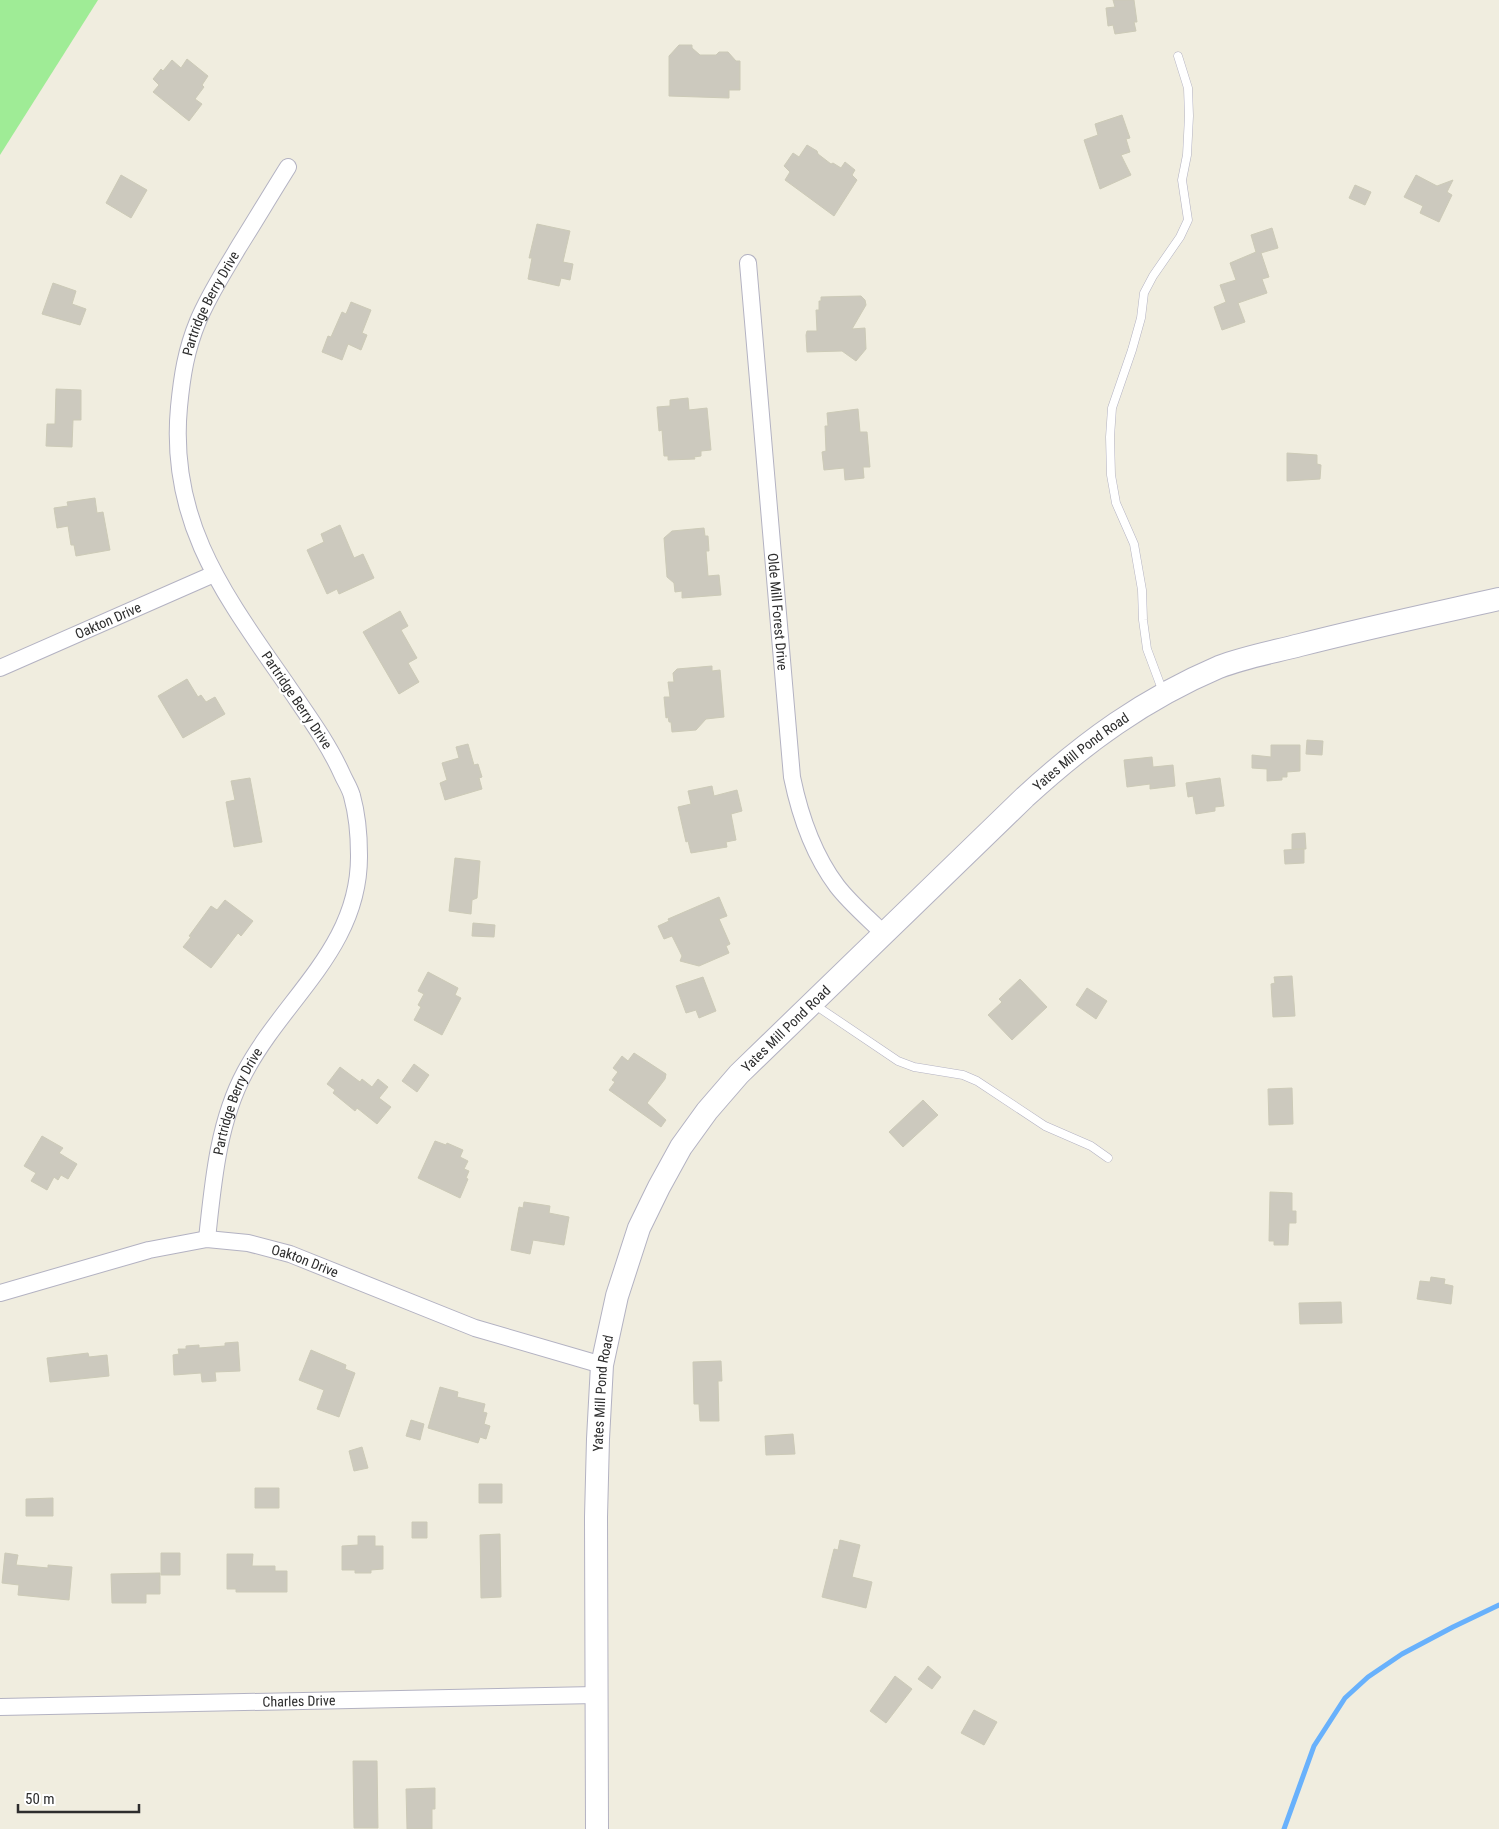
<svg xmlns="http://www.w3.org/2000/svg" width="1499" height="1829" viewBox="0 0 1499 1829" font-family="'Roboto Condensed',sans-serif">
<rect width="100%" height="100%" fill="#f0eddf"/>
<path fill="#9fec96" d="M0,0H98L0,155Z"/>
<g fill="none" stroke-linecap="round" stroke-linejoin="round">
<path stroke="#68b1fc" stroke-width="5" d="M1284,1829L1314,1746L1345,1698L1368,1677L1402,1654L1453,1627L1499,1605"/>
</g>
<path fill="#ccc9be" stroke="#cccab7" d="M1113,0H1134L1137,22H1134L1136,31L1115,34L1113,25L1108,26L1106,8L1115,7Z
M679,45H692V48L700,55H716L719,52H728L736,61H740V90H729V98L669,96V56Z
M187,59L208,76L202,85L204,87L195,99L202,104L189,121L153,92L159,85L153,79L161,69L163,71L172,60L181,68Z
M1122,115L1130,138L1126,139L1130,152L1121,155L1131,175L1100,189L1084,140L1098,135L1095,124Z
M807,145L817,151L818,154L831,164L833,163L841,168L845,162L855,170L852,175L857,180L834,216L785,180L790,172L784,166L793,153L799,157Z
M121,175L147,190L131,218L106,203Z
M1416,175L1437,186L1453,180L1447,192L1452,195L1439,222L1420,213L1423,206L1404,197Z
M1355,185L1371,192L1365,205L1349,198Z
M537,224L570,231L563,262L573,264L570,280L561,278L559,286L528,279L532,258H529Z
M1272,228L1278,248L1261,253L1269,277L1262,279L1267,293L1238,303L1245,322L1222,330L1214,307L1226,302L1220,285L1236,280L1230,263L1256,252L1251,235Z
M53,283L76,291L72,304L86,309L80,325L42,314Z
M861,296L865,300L866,305L852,329L865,328L866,349L856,361L842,351L807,352L806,335L807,331H817L816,310H819V301H821V297Z
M351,302L371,310L362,333L367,335L361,350L348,344L342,360L322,352L328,336L331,337L342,312L346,314Z
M56,389L81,390V420H73L72,447L46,446L47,424H55Z
M688,398L689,410L707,408L711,450L701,451V456L694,457L695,459L668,460V456H664L662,430L659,431L657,407L670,406V400Z
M858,409L860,432H867L870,467H863L864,478L845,480L844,468L824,470L822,452L826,451L825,426H828L827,413Z
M1287,453L1317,455V464L1321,465L1320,479L1287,481Z
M95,498L97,513L103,512L110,550L76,556L74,545H71L68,526L57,528L54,508L68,506L67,502Z
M340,525L354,558L363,554L374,578L339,594L337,589L327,594L307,550L324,542L321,534Z
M704,528L705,536H708L709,551H706L708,576L719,575L721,595L682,598V591L675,592L674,583L667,577L664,538L672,531Z
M400,611L408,626L401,630L417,658L408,663L419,682L399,694L363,632Z
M712,666V671L720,670L724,717L706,719L696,730L672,732L671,722H669L668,717L666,718L664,697H670L668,682H674L673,673L677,669Z
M187,679L198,697L201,695L206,702L215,697L225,714L183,738L158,696Z
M1307,740L1323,741L1322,755L1306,754Z
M468,744L474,765L478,764L482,777L479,778L482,789L445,800L440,783L447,780L442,763L459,758L456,747Z
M1271,745H1300V771L1287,772V777H1282V780L1267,781V769L1252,768V755L1271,757Z
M1152,757L1153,767L1173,765L1175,786L1150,789V784L1127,787L1124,760Z
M250,778L262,842L234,847L226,802L235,800L231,781Z
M1220,778L1224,806L1215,807V811L1196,814L1193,796L1188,797L1186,783Z
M712,786L714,796L737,790L742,811L731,814L736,840L726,842L727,847L691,853L688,841L686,842L678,807L691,804L688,791Z
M1305,833L1306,849H1292V834Z
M1304,849V863L1285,864L1284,850Z
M455,858L480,861L477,898L472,900L471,914L449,911Z
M719,897L727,916L719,919L730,944L726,946L729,953L699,966L680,961L682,956L672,936L664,939L658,926L669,921L668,919Z
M225,900L253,921L241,936L238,933L211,968L183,947L191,937L189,936L211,906L217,910Z
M473,923L495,925L494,937L472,936Z
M428,972L458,988L455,995L461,998L442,1035L414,1020L421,1007L418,1005L424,994L418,991Z
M1292,976L1295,1016L1273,1017L1271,984L1275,983L1274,977Z
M703,977L716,1011L699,1018L696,1010L686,1013L676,986Z
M1020,979L1047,1007L1012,1040L988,1015L1002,1002L999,999Z
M1087,988L1107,1001L1096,1019L1076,1005Z
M634,1053L666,1074L665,1079L647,1103L666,1120L661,1127L609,1090L615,1082L612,1080L618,1072L613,1068L622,1056L628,1061Z
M414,1064L429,1075L417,1092L402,1081Z
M340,1067L360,1082L362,1079L372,1087L378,1079L388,1087L379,1098L391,1107L377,1124L357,1108L355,1111L333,1093L335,1090L327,1084Z
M1292,1088L1293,1124L1269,1125L1268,1089Z
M923,1100L938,1115L903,1147L889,1132Z
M42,1136L63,1148L59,1153L77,1164L68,1179L61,1175L58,1180L54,1177L47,1190L31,1181L36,1173L24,1166Z
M435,1141L446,1145L447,1143L463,1150L460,1157L468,1161L464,1169L469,1171L466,1178L468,1179L460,1198L418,1178Z
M1270,1192L1292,1193V1211H1296V1223H1289L1288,1245H1274V1241H1269Z
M524,1202L550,1206L549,1213L569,1217L564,1245L533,1240L530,1254L511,1250L519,1207L523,1208Z
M1431,1277L1445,1279L1444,1284L1453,1286L1451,1304L1417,1299L1420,1281L1430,1282Z
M1341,1302L1342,1323L1300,1324L1299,1303Z
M238,1342L240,1371L215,1372L216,1381L202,1382L201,1373L174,1375L173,1355L179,1354L178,1349H186V1346L199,1345V1348L225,1346V1343Z
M311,1350L346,1365L345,1369L355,1373L339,1417L317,1409L324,1390L299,1380Z
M88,1353L89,1357L107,1355L109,1376L50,1382L47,1358Z
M721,1361L722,1381H718L719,1421H700L699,1404H694L693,1362Z
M440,1387L458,1392L457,1397L485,1404L483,1412L487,1413L484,1424L490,1426L486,1439L480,1437L478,1443L428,1428Z
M411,1420L424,1424L420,1440L406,1436Z
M793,1434L795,1454L766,1455L765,1436Z
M362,1447L368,1468L354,1471L349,1451Z
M479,1484H502V1503H479Z
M255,1488H279V1508H255Z
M53,1498V1516H26V1499Z
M412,1522H427V1538H412Z
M500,1534L501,1597L481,1598L480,1535Z
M358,1536H375V1546H383V1569L371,1570V1573H355V1570H342V1546L358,1545Z
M840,1540L860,1545L852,1577L872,1582L866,1608L822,1597L834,1549L838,1550Z
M5,1553L18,1555L16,1565L48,1568V1565L72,1567L69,1600L18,1595L19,1585L2,1583Z
M161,1553H180V1575H161Z
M227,1554H253L252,1566H275V1571H287V1592H236V1589H227Z
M160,1573V1594H146V1603H112L111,1574Z
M928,1666L941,1677L932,1689L918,1679Z
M895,1676L912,1689L886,1723L870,1711Z
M974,1710L997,1722L984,1745L961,1733Z
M353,1761H377L378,1828H354Z
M435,1788V1809H432V1829H407L406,1789Z"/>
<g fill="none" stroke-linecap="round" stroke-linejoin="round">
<defs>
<path id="lane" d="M1163,692L1147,649L1143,620L1142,590L1134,544L1116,503L1111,475L1110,437L1112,408L1132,350L1141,318L1144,293L1153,276L1180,237L1188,220L1182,180L1187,155L1189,116L1188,88L1178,56
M815,1005L898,1061L914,1067L963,1075L977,1081L1045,1126L1091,1146L1108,1158"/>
<g id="street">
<path id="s1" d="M748,263L792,777C800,816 813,854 837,886C850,903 868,918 883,933"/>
<path id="s2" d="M0,668L214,574"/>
<path id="s3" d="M207,1239C213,1183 218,1122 245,1072C285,997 360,947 359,855C359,836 357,814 352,796C350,788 345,781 342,774C328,743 308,716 289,688C227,598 168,524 179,407C182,376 186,350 198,321C209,295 224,272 238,248C255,221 271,194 288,167"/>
<path id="s4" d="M0,1293L149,1250L207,1239L248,1243L290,1254L475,1328L602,1365"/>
<path id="s5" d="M0,1707L596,1695"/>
</g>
<g id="secondary">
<path id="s6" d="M597,1829L596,1517L598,1439L602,1365L617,1296L639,1228L659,1187L681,1147L707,1111L739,1074L1025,797C1085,742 1144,699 1219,667C1245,657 1273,652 1300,645C1366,628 1432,614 1499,599"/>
</g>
</defs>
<use href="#lane" stroke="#b3b2c2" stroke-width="9"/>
<use href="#street" stroke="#b3b2c2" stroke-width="18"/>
<use href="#secondary" stroke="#b3b2c2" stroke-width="24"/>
<use href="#lane" stroke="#fff" stroke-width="8"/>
<use href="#street" stroke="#fff" stroke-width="16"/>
<use href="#secondary" stroke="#fff" stroke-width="22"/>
</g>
<g text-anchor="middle" stroke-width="4.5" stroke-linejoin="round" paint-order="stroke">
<g font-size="14" fill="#2d2d2d" stroke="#fff">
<text dy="5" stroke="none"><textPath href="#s3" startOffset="1026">Partridge Berry Drive</textPath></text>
<text dy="5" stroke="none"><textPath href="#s1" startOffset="350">Olde Mill Forest Drive</textPath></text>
<text dy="5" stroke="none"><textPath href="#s2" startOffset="118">Oakton Drive</textPath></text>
<text transform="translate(297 700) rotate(56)" y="5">Partridge Berry Drive</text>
<text dy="5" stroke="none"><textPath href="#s6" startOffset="1261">Yates Mill Pond Road</textPath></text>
<text dy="5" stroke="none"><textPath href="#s6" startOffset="856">Yates Mill Pond Road</textPath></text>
<text dy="5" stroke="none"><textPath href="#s3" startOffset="142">Partridge Berry Drive</textPath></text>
<text dy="5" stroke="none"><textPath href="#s4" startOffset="315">Oakton Drive</textPath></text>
<text dy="5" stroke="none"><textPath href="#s6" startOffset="436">Yates Mill Pond Road</textPath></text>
<text dy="5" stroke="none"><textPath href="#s5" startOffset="299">Charles Drive</textPath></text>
</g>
</g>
<path d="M18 1804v8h121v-8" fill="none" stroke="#2d2d2d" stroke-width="2.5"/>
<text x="25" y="1804" font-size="15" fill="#2d2d2d" stroke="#ffffff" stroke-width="4" paint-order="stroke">50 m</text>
</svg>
